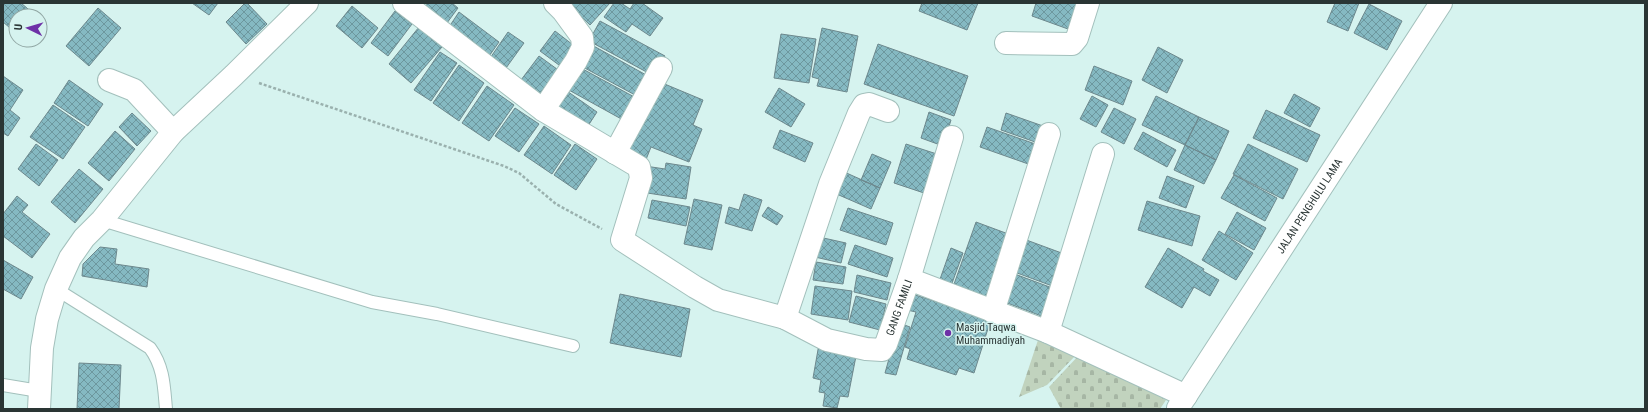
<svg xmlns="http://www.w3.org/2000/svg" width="1648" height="412" viewBox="0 0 1648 412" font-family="'Roboto Condensed',sans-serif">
<defs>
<pattern id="cemetery-stones" width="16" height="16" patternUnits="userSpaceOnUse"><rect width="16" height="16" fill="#c1d3be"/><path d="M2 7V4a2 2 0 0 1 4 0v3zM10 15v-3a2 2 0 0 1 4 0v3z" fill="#a6b6a4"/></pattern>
<pattern id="building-cross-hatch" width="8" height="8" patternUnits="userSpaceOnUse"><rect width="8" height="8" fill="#85b9c2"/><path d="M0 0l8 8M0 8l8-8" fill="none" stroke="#6d979e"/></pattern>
</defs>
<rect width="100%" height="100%" fill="#d6f3ef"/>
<path fill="url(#cemetery-stones)" d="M1039,337L1078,353L1047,385L1019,397Z
M1080,354L1166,400L1160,409H1061L1049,387Z"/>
<path fill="url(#building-cross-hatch)" stroke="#6d888d" d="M3,3H21L34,14L32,16H16V33L3,22Z
M192,3H218L209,15Z
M245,3H247L267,24L246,44L226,22Z
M428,3H452L458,8L444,27L422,11Z
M571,3H610L590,25L569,5Z
M614,3H621L630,9L634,3H642L663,18L650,36L632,24L626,32L604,17Z
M922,3H978L967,30L919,11Z
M1036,3H1077L1068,29L1032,16Z
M1335,3H1359L1348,31L1327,22Z
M1369,4L1402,21L1387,50L1354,33Z
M352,6L378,28L362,48L336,26Z
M98,8L121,28L89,66L66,46Z
M395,11L412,24L388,56L371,43Z
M459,12L499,42L487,59L447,30Z
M600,21L665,56L654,76L589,41Z
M419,27L442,47L411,83L389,64Z
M822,28L858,36L847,92L817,86L819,79L812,77Z
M555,31L577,48L563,68L540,51Z
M508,32L524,43L501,75L486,64Z
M781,34L816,39L809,83L774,78Z
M590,44L648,76L637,96L579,65Z
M878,44L968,76L954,116L864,84Z
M1158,47L1183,60L1167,93L1142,80Z
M440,52L457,63L431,101L414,90Z
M539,56L561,72L540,101L518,84Z
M459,65L484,83L459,121L433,103Z
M1094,66L1132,81L1123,105L1085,90Z
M579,67L638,99L625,121L567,89Z
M3,76L23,90L10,110L20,118L8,136L3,133Z
M69,80L103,104L88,126L54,103Z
M655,80L703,100L693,125L702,129L689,162L651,147L645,162L625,154Z
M487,86L514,105L489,141L462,123Z
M779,88L805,104L791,127L765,112Z
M564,89L597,112L586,129L552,106Z
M1294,94L1320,108L1310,127L1284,113Z
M1092,96L1108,105L1096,127L1080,119Z
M1156,96L1199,117L1185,145L1142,125Z
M53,105L85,127L63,159L30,137Z
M515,108L539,124L519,152L495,136Z
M1114,108L1136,119L1124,144L1101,132Z
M1266,110L1320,135L1307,162L1253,138Z
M929,112L951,120L943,146L921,138Z
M132,113L151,131L137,146L119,127Z
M1006,113L1043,126L1038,143L1001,130Z
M1199,117L1229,131L1216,160L1185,145Z
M544,126L571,145L552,174L524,155Z
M987,127L1041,146L1034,166L980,147Z
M780,130L813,143L805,162L773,148Z
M115,131L135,149L109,181L88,163Z
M1143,132L1176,150L1167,167L1134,149Z
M36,144L58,160L39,186L18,169Z
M575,144L597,159L576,190L554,175Z
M906,144L943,156L930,195L894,183Z
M1248,144L1298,169L1283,199L1233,174Z
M1185,145L1216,160L1204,184L1174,170Z
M872,154L891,162L880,188L861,180Z
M666,163L691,167L686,199L641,192L645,166L665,169Z
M79,169L103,189L75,223L51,202Z
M842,171L880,188L871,209L832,192Z
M1234,175L1277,198L1265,221L1221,198Z
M1167,176L1194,186L1186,208L1159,198Z
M744,194L762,200L752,231L725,223L729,207L739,210Z
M17,196L28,205L22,212L50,234L32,258L3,236V214Z
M694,199L722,205L712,250L684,244Z
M652,200L690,207L686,226L648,218Z
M1147,201L1200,216L1192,246L1138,230Z
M768,207L783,216L777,225L762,216Z
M848,208L893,223L886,245L840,230Z
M1237,212L1266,228L1254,250L1225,234Z
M976,222L1011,235L988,299L953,287Z
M1219,231L1253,253L1236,280L1202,260Z
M819,237L846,243L841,263L815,257Z
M1021,238L1067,255L1055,287L1009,270Z
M855,245L893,258L887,277L848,264Z
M100,247L117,249L115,264L149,269L147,287L82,276L83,264Z
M951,248L963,253L951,286L939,282Z
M1168,248L1204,269L1203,271L1219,280L1210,296L1194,287L1182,308L1145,287Z
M3,260L33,277L21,299L3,289Z
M816,262L846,267L843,284L813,280Z
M1012,273L1055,289L1044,317L1002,301Z
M857,275L891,283L887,300L854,292Z
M815,286L852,291L848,320L811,314Z
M620,294L690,309L681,357L610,343Z
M912,294L991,319L974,373L959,368L956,375L907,359L910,349L905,347L916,312L907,310Z
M856,296L886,304L880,330L849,322Z
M899,323L910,327L896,375L885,373Z
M819,344L857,351L848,397L840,396L837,408L823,406L825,393L819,392L821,380L813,378Z
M79,363L121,365L119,409H77Z"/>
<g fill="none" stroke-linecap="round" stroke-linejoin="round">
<defs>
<path id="lane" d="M102,220L372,302L437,314L573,346
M56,289L150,348C164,367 164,387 166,409
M3,385L39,391"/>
<g id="street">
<path id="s1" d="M404,3L543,110L639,167L641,178L622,240L695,287L718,300L785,318L827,340L866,349L882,350L886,344L909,279L1048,332L1186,396"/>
<path d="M1006,43L1072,44L1077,38L1088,3"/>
<path d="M109,80L134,90L173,132"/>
<path d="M543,110L576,61L583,47L582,37L563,11L555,3"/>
<path d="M615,153L661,68"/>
<path d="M909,279L952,137"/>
<path d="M993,312L1049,134"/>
<path d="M785,318L830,184L859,113L864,105L869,104L888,111"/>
<path d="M1048,332L1103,154"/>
<path id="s2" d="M1178,408L1441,3"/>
<path d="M39,409L42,348L47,319L56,289L70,258L84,238L102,220L173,132L234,75L307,3"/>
</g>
</defs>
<use href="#lane" stroke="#a3c0bc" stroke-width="14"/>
<use href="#street" stroke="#a3c0bc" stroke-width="24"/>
<path stroke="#9ab1ae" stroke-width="2.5" stroke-dasharray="3 2" stroke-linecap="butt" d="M259,83L504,166L519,173L556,204L602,229"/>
<use href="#lane" stroke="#fff" stroke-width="12"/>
<use href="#street" stroke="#fff" stroke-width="22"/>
</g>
<circle fill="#6e31a7" stroke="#d6f3ef" stroke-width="1.5" cx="948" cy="333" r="4"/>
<g text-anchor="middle" stroke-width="3" stroke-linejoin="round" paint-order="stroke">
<g font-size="11" fill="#2a3534" stroke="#d6f3ef">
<text dy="4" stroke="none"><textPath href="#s2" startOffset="241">JALAN PENGHULU LAMA</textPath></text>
<text dy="4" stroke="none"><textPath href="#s1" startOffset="695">GANG FAMILI</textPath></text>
</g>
<g font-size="11" fill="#2a3534" stroke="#d6f3ef" text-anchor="start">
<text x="956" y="331">Masjid Taqwa<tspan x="956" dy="13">Muhammadiyah</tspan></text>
</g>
</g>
<rect width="1648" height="412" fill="none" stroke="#2a3534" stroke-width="8"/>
<g transform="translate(28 28) rotate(275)"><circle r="19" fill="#d6f3ef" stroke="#91a7a4"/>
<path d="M0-3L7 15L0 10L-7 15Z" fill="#6e31a7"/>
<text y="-6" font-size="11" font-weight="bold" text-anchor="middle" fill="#2a3534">U</text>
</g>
</svg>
